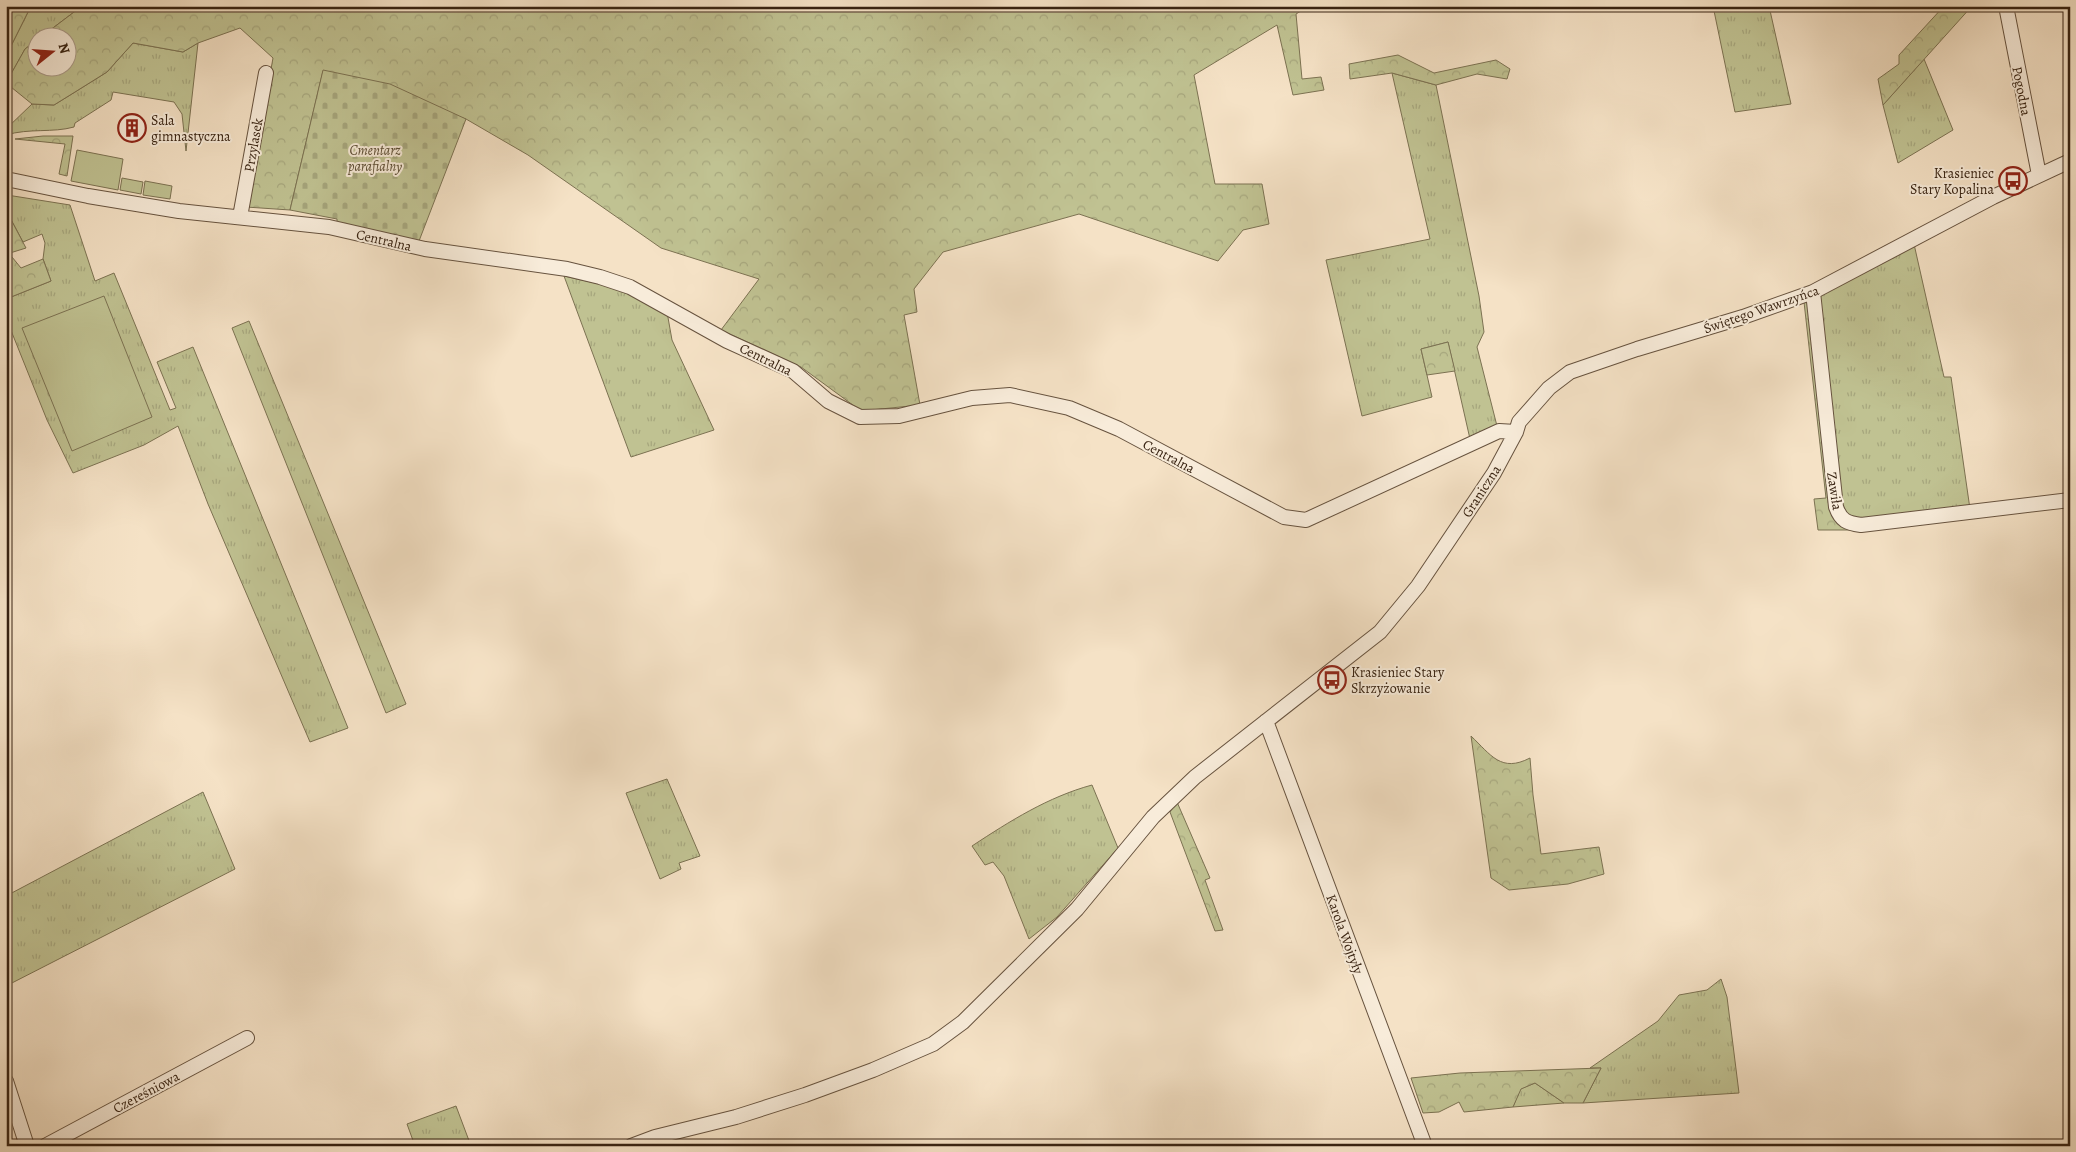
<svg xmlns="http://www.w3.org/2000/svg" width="2076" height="1152" viewBox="0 0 2076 1152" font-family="Alegreya,serif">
<defs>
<pattern id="grass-tufts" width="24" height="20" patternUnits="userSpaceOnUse" patternTransform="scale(1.25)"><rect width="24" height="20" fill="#c0c292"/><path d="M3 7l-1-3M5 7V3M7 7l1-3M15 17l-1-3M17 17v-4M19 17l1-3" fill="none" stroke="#a6a67d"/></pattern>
<pattern id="forest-crowns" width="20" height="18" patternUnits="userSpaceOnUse" patternTransform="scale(1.25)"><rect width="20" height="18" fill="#c0c292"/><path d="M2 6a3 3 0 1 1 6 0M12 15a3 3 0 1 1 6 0" fill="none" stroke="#a6a67d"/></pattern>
<pattern id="cemetery-stones" width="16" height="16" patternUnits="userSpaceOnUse" patternTransform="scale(1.25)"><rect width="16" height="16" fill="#c0c292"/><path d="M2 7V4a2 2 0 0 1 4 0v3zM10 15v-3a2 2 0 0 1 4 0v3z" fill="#a6a67d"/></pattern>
</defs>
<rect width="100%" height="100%" fill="#f5e2c6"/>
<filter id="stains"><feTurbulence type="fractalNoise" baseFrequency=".004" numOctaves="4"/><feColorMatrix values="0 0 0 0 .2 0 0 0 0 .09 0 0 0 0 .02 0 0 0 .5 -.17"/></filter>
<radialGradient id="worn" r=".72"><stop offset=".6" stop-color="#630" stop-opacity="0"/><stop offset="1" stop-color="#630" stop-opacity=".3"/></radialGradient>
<path fill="url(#grass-tufts)" stroke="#7c7252" d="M31,6H82L41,37L38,38L37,40L25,49L6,83V56Z
M1713,6H1769L1791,104L1735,112Z
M133,43L183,52L198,43L186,151L182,114L174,102L113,92L111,100L75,123L74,127C53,133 29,128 6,135V129L32,104L54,105L75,92L107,72Z
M1924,59L1953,130L1898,163L1883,105Z
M1392,73L1436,85L1479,296L1484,332L1477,347L1497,426L1470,439L1448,342L1421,349L1432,397L1362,416L1326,260L1430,239Z
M7,195L70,205L95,281L114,273L170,410L176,408L157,362L193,347L348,728L310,742L208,504L178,426L144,445L73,473L47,420L6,318V299L51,281L43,259L45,243L42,234L23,242L7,212Z
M1914,244L1944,377H1951L1970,509L1860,524L1838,508L1818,295Z
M564,276L622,289L667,312L672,340L714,430L631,457Z
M249,321L406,704L386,713L232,328Z
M667,779L700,856L679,863L681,869L660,879L626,793Z
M1092,785L1118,848L1057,917L1029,939L1004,876L993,862L985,865L972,846C1010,821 1048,797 1092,785Z
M203,792L235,869L6,986V896Z
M1721,979L1727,997L1739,1093L1583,1103L1601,1068H1590L1658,1021L1679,995L1707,990Z
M1535,1083L1564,1103L1513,1107L1520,1089Z
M456,1106L471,1146H415L407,1124Z"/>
<path fill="url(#forest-crowns)" stroke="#7c7252" d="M6,6H31L6,56Z
M82,6H1309L1296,14L1302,79L1321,77L1324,90L1293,95L1277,25L1194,75L1215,184H1262L1269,224L1243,230L1218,261L1079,214L943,252L914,289L917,312L904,315L920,405L861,411L801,367L721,330L759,279L661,248L528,155L466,119L323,71L290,210L246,207L273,58L240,28L198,43L183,52L133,43L107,72L75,92L54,105L32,104L6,83L25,49L37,40L38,68H68V38L41,37Z
M1944,6H1972L1883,105L1878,79L1899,64V55Z
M1398,55L1434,73L1496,60L1510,69L1507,79L1477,74L1436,85L1392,73L1350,79L1349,64Z
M43,136H73L67,176L59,174L65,144L15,139Z
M6,195L7,212L26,248L10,253L6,246Z
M12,257L21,268L43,259L51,281L6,299V258Z
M1808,298L1833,503L1859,530H1818L1814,499L1826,498L1804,302Z
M1448,342L1455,371L1427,375L1421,349Z
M1471,736C1491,755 1501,773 1530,758L1533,795L1541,854L1599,847L1604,874L1568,884L1509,890L1491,878Z
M1177,802L1210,878L1205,880L1223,930L1215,931L1170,812Z
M1601,1068L1583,1103H1564L1535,1083L1521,1089L1513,1107L1464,1112L1459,1102L1439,1112L1423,1113L1411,1078L1460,1073Z"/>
<path fill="url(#cemetery-stones)" stroke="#7c7252" d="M323,70L390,84L466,119L419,241L337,222V219L290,210Z"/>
<path fill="#c0c292" stroke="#7c7252" d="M77,150L123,159L118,190L71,181Z
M122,178L143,182L141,194L120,190Z
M145,181L172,186L170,199L143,195Z
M104,296L152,417L72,451L22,328Z"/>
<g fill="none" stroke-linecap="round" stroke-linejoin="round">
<defs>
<path id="minor" d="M2006,6L2039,175
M6,179L88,196L179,211L329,227L425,249L567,269L600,277L630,287L727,341L793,371L828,401L860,417L899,416L972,398L1010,395L1069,408L1119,429L1284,517L1306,520L1499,431L1516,432
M240,217L266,73
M1813,292L1836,507C1841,521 1847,523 1861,525L2070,500
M1266,721L1425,1146
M6,1081L27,1146
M45,1146L247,1038
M631,1146L655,1137L736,1117L805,1095L873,1070L933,1044L963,1022L1077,909L1153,817L1195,777L1380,632L1418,586L1494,473L1516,432L1519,422L1549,388L1570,372L1637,349L1743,317L1813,292L1993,197L2070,161"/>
</defs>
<use href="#minor" stroke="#67533f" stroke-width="16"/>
<use href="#minor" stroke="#f8ecda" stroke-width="14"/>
</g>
<defs>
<symbol id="building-ring" viewBox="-11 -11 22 22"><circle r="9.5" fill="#f8ecda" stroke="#8f2418" stroke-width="1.5"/><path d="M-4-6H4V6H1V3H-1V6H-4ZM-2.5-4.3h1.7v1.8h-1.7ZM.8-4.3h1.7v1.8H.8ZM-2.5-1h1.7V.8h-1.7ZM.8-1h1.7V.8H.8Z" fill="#8f2418"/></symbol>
<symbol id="bus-ring" viewBox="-11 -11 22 22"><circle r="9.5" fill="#f8ecda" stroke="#8f2418" stroke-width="1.5"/><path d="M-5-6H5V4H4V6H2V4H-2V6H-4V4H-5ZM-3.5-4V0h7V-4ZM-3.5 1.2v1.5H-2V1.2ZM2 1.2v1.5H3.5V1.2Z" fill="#8f2418"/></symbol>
</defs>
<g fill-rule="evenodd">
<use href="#building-ring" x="116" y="112" width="32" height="32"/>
<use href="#bus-ring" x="1997" y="165" width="32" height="32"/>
<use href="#bus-ring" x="1316" y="664" width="32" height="32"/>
</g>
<g text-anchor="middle" stroke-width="4" stroke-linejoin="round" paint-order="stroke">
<g font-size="14" fill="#382312" stroke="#f8ecda">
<text transform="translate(2022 91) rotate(79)" y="5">Pogodna</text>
<text transform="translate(253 145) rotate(-80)" y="5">Przylasek</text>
<text transform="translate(384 240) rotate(13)" y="5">Centralna</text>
<text transform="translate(1761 309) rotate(-19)" y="5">Świętego Wawrzyńca</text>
<text transform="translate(766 359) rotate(26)" y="5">Centralna</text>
<text transform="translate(1169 456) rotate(28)" y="5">Centralna</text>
<text transform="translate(1481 491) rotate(-57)" y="5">Graniczna</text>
<text transform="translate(1835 491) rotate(81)" y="5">Zawiła</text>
<text transform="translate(1345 934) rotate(70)" y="5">Karola Wojtyły</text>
<text transform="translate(146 1092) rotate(-28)" y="5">Czereśniowa</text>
</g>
<g font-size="14" fill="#382312" stroke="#f8ecda" text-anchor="start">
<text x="151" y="125">Sala<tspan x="151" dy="16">gimnastyczna</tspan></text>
<text x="1994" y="178" text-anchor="end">Krasieniec<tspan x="1994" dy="16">Stary Kopalina</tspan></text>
<text x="1351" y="677">Krasieniec Stary<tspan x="1351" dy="16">Skrzyżowanie</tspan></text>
</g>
<g font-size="14" font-style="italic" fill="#5a4b32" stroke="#f8ecda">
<text x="375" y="155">Cmentarz<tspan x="375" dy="16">parafialny</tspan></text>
</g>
</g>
<rect width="2076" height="1152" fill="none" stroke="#f5e2c6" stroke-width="25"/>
<rect x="8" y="8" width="2061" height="1137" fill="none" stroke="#382312" stroke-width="2.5"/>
<rect x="12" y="12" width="2051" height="1127" fill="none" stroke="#382312"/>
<g transform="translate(52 52) rotate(73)"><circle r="24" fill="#f8ecda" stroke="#ab9c8a"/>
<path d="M0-4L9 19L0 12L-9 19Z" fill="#8f2418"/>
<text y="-8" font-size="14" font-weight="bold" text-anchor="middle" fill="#382312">N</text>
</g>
<rect width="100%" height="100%" filter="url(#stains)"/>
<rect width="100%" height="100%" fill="url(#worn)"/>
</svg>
